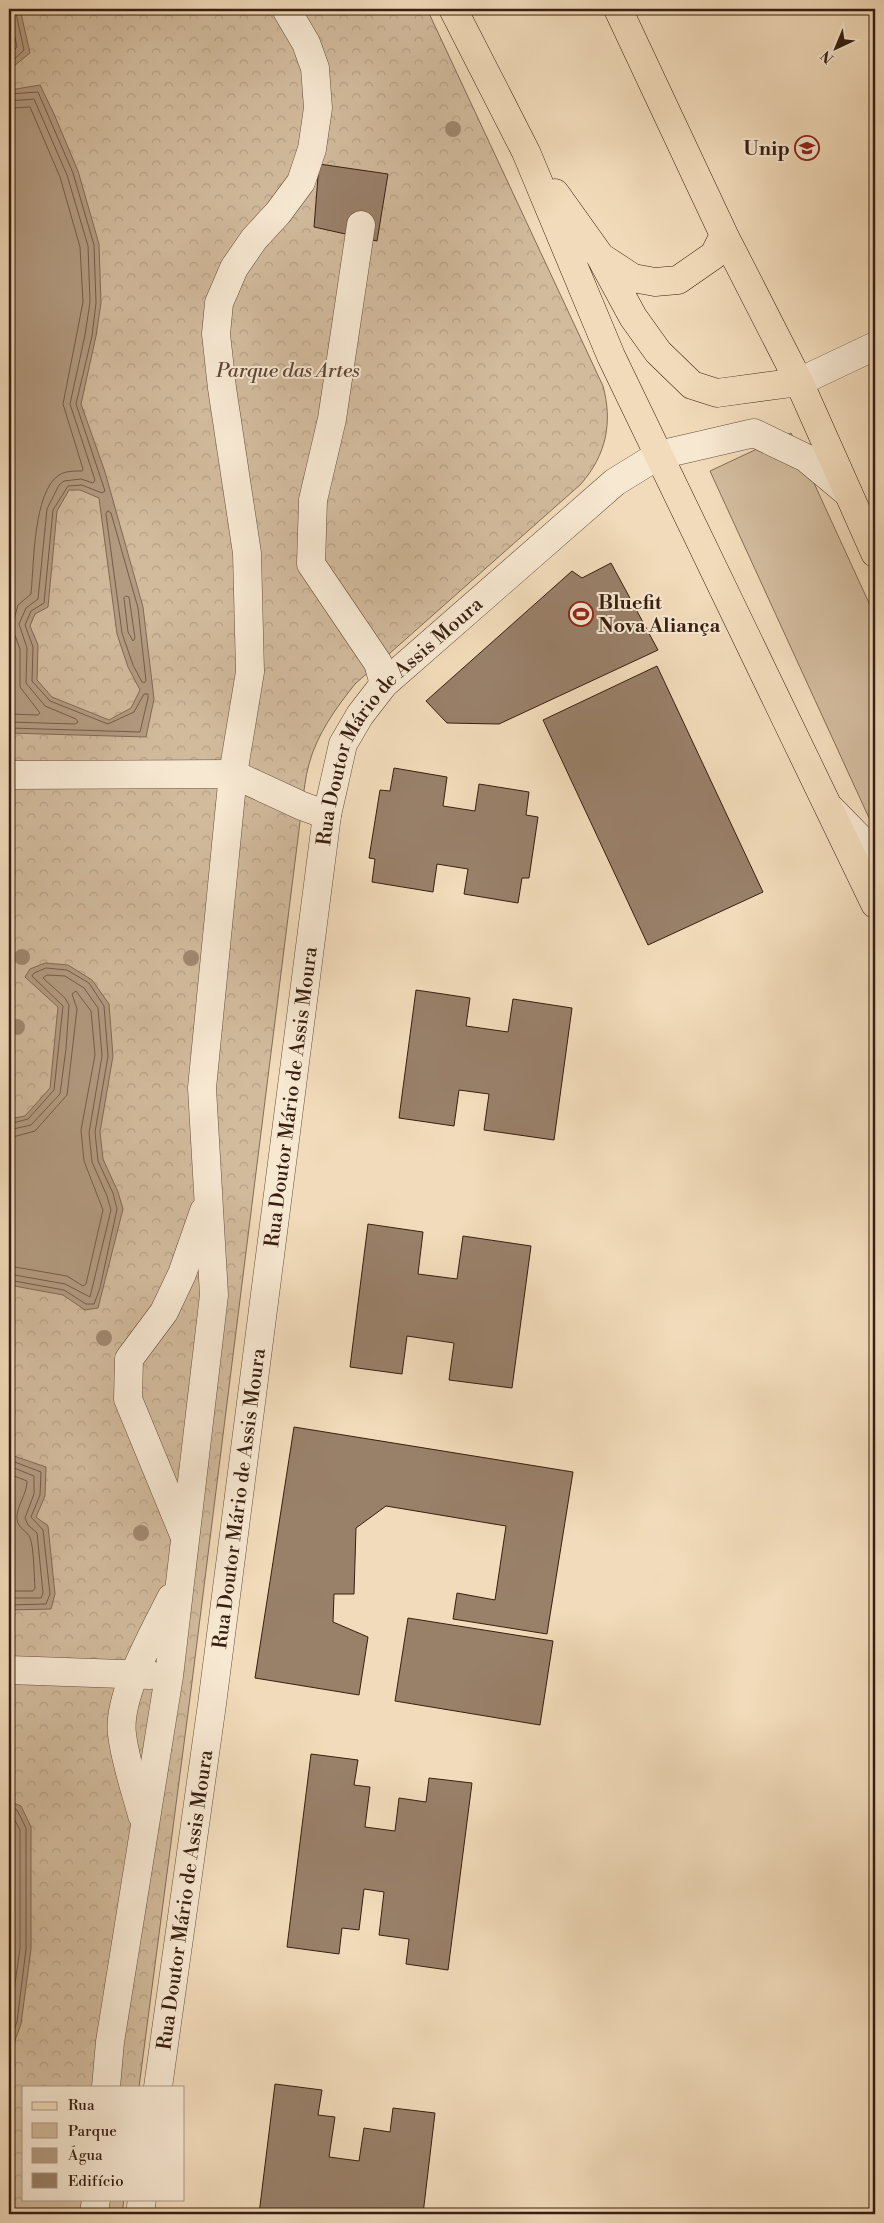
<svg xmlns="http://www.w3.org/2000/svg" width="884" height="2223" viewBox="0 0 884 2223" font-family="'Libre Bodoni',serif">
<defs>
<pattern id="forest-crowns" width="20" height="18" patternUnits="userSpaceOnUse" patternTransform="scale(1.25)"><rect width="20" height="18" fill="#d2bb9d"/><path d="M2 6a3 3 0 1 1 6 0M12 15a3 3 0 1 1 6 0" fill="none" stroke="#b5a086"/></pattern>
</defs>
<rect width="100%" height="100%" fill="#f2dbba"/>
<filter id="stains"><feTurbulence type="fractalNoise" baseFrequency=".004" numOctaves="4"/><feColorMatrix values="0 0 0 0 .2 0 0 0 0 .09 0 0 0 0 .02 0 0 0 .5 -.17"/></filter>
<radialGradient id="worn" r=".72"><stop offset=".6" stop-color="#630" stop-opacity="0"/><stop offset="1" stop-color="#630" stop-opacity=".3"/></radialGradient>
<path fill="#d2bb9d" stroke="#856c57" d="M791,433L875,616V831L710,471Z"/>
<path fill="url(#forest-crowns)" stroke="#856c57" d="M9,9H427L603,386C613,423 606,455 581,484L355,684C336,708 317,734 309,764C305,778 304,792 302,806L191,1690L139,2087H24V2199H124L122,2214H9Z"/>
<path fill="#b39b81" stroke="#826954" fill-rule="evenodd" d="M9,9H20L30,53L9,70Z
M9,75L10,90L40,85L54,114L78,171L99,244L101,303L96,336L81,404L105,472L143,607L154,699L146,737L9,733ZM69,490H80L99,498L117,634L128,667L140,690L131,708L109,720L52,697L37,680L38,645L30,626L35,614L48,607L57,511Z
M45,963L68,965L92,980L109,1004L113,1056L100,1132L103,1159L118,1192L123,1209L98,1308L85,1310L63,1295L9,1285V1119L25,1116L50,1088L58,1007L25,977L30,969Z
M9,1449L14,1456L46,1467L45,1496L36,1517L48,1526L55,1594L51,1609L9,1610Z
M9,1801L21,1806L31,1827V1949L21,2024L9,2057Z"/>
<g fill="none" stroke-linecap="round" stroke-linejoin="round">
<path stroke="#765c49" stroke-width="1" d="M9,55L17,47L9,9
M9,64L24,50L15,9
M9,94L38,92L73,173L94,245L96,303L92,336L76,404L105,491L102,493L82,485L68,486L53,510L44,603L31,611L25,625L33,647L32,681L50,701L108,724L134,712L144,694H148V698L140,732L9,728
M9,101L34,99L67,175L88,246L90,302L85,335L70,404L95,480L93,483L81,479L64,481L59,485L47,509L38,599L26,608L19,624L27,648L26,683L45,706L76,719L78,722L75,724L9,722
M9,108L30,107L60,177L80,247L83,302L63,404L83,469L82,471C74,471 65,471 59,475C33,492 34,565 31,594L18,605L12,627L20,649V687L40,713L38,715L9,714
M108,511L111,513L138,608L146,681L144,683L142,682L133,665L122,633L106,514Z
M126,596L129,597L135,638L133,641L128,632L124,598Z
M9,1124L28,1119L54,1090L63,1006L32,976L34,973L46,968L67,970L89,983L104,1006L108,1056L95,1132L98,1161L113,1193L117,1209L100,1288L94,1304H86L64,1290L9,1280
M9,1130L31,1125L60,1094L66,1049L69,1005L65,998L43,978L47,975L65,976L84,988L98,1008L102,1056L89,1133L92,1162L107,1196L111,1210L90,1297L65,1284L9,1274
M9,1138L35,1131L67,1095L77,1009L72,994L76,991L91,1011L95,1055L81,1130L84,1161L103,1210L86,1284L83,1286L67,1276L9,1266
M9,1457L12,1461L41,1472L40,1495L31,1517L43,1530L50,1594L46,1604L9,1605
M9,1466L34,1476V1494L25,1518L28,1525L37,1533L43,1593L41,1598H9
M9,1474L27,1481C27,1495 16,1506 17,1519C18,1529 27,1530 30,1538C34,1547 34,1576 35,1588L33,1591H9
M9,1806L17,1810L26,1828V1949L17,2022L9,2043
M9,1813L12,1815L20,1830V1949L9,2025
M9,1824L12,1832L13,1948L9,1977"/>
</g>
<path fill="#998069" stroke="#381e11" d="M319,164L388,174L377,241L314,227Z
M611,563L658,650L499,724L447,723L426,701L572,571L582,578Z
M657,666L763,892L648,945L543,720Z
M394,768L447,777L443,806L475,811L479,784L529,792L526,815L538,817L529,878H522L518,903L464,894L468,869L437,864L433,892L372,882L375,859L369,858L380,790L390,791Z
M416,990L470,998L466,1026L508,1032L513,999L572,1008L554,1140L484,1130L489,1094L459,1090L454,1126L399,1118Z
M368,1224L423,1232L418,1274L457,1279L463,1236L531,1246L512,1388L449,1380L454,1343L407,1336L402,1374L350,1367Z
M294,1427L573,1472L547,1634L453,1619L457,1593L495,1600L506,1526L386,1506L356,1528L354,1594H334L333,1622L368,1637L359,1695L255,1678Z
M408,1618L553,1641L540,1725L395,1701Z
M311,1754L358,1760L354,1785L370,1787L365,1827L395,1831L399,1798L426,1802L429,1778L472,1783L448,1970L406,1964L409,1939L379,1935L384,1892L364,1889L359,1930L342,1928L339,1954L287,1947Z
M275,2084L322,2090L318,2115L335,2117L329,2157L359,2161L364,2128L390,2132L393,2108L435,2113L423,2214H259Z"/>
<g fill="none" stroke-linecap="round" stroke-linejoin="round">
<defs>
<g id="minor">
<path d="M361,225L332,419L313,500L311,564L378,663L384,684"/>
<path d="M799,382L875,346"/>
<path d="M9,775L233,774L302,806L327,815"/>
<path d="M831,809L875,854"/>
<path d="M184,1535L128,1399L129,1359L164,1312L182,1274L204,1211"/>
<path d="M9,1670L150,1675"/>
<path d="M142,1815C135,1789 125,1761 122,1734C117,1696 154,1633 171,1598"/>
<path d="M106,2087L110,2042L169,1676L214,1295L202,1088L233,774L250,672L247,553L222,388L216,334L219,303L234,268L254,239L278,213L301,182L312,149L318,108L315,68L306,43L286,9"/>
<path id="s1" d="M158,2087L212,1704L327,815L343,744L360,715L384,684L615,482L659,455L754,433L806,458L848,493"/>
<path d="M94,2214L96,2199"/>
<path d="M140,2214L142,2199"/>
</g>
<path id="major" d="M453,9L526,152L611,356L875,904
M618,9L724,235L799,382L875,553
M555,193L600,256L633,317L658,352L692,385L717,393L799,382
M601,257L633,278L655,282L678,280L714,255L724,235"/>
</defs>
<use href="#minor" stroke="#664d3b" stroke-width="29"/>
<use href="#major" stroke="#381e11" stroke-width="29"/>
<use href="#minor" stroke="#f7e8d2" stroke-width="28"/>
<use href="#major" stroke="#f2dbba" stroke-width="28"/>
</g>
<g fill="#a18870">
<circle cx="453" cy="129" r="8"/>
<circle cx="22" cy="957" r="8"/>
<circle cx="191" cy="958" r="8"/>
<circle cx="17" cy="1027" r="8"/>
<circle cx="104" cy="1338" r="8"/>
<circle cx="141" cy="1533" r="8"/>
</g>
<defs>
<symbol id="university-ring" viewBox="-11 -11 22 22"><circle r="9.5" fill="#f7e8d2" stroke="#8f2418" stroke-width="1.5"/><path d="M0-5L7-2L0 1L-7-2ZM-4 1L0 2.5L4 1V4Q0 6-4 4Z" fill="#8f2418"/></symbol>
<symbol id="stadium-ring" viewBox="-11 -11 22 22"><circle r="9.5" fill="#f7e8d2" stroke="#8f2418" stroke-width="1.5"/><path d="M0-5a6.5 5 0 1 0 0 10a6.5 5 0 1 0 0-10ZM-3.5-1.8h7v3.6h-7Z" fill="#8f2418"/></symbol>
</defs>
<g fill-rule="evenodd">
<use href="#university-ring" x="793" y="134" width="28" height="28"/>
<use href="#stadium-ring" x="567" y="600" width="28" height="28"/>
</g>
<g text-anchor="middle" stroke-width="4" stroke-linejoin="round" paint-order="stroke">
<g font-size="20" font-weight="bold" fill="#381e11" stroke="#f7e8d2" text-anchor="end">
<text x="790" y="155">Unip</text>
<text x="598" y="609" text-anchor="start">Bluefit<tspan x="598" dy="23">Nova Aliança</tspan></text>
</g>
<g font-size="20" font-style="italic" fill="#5e4534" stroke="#f7e8d2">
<text x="288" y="377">Parque das Artes</text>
</g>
<g font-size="20" fill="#381e11" stroke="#f7e8d2">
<text dy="7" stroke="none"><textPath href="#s1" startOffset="1404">Rua Doutor Mário de Assis Moura</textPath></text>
<text dy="7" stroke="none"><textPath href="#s1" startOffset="999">Rua Doutor Mário de Assis Moura</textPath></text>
<text dy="7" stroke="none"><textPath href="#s1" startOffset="594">Rua Doutor Mário de Assis Moura</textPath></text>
<text dy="7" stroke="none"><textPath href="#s1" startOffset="189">Rua Doutor Mário de Assis Moura</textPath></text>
</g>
</g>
<rect width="884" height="2223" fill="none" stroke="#f2dbba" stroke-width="30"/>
<rect x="10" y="10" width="864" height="2203" fill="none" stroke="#381e11" stroke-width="2.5"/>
<rect x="15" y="15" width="854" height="2193" fill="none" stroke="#381e11"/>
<rect x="22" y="2086" width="162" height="115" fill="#f7e8d2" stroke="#ab9785"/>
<rect x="32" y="2102" width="25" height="8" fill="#f2dbba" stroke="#ab9785"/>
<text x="68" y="2110" font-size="15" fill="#381e11">Rua</text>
<rect x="32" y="2123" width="25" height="15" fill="#d2bb9d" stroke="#ab9785"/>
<text x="68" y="2136" font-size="15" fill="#381e11">Parque</text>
<rect x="32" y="2148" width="25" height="15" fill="#b39b81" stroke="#ab9785"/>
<text x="68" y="2160" font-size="15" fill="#381e11">Água</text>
<rect x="32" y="2173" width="25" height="15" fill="#998069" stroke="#ab9785"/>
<text x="68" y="2186" font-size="15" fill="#381e11">Edifício</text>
<g transform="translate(836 48) rotate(224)" stroke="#f7e8d2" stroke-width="4" paint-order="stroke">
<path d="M0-4L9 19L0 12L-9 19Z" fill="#381e11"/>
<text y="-8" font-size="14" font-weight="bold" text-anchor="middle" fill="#381e11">N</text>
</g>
<rect width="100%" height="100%" filter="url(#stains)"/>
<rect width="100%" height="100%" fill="url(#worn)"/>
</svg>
